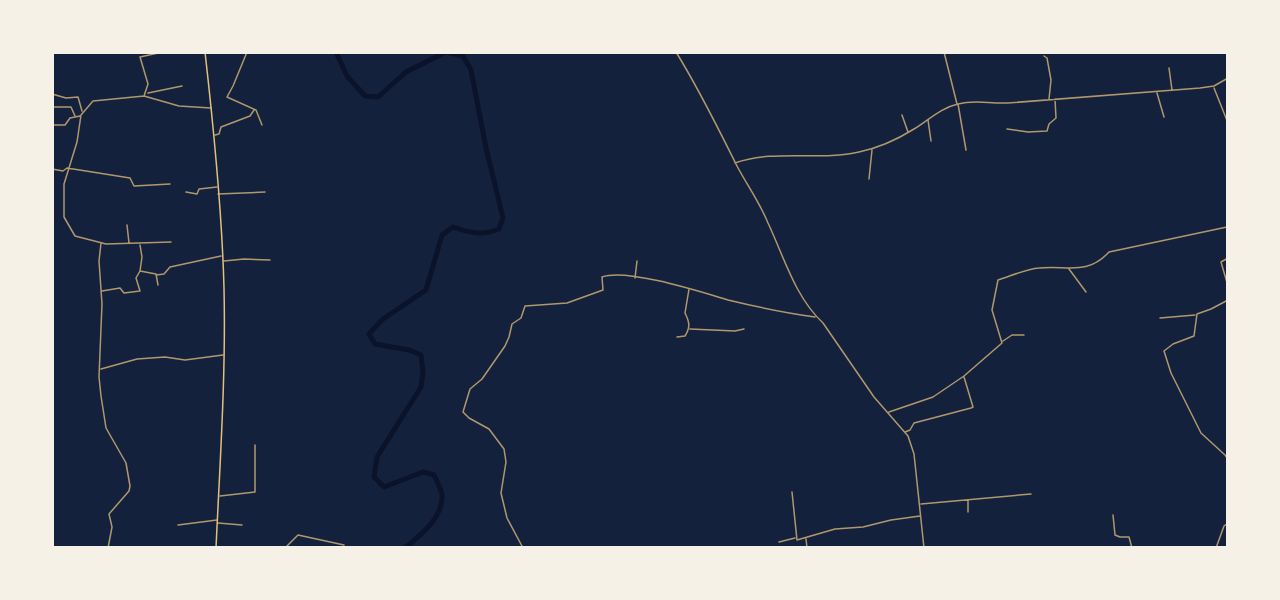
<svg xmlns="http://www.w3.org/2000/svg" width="1280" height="600" viewBox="0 0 1280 600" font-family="'Golos Text',sans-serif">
<rect width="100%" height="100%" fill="#14213d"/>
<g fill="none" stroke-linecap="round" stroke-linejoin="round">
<path stroke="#0b132b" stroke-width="5" d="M336,52L347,76L365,96L378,97L406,72L446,52
M405,548C420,535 441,520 442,498C443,491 437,482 434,475L423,472L384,487L374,477L377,457L421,387L423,372L421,355L409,350L375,344L369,334L383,319L426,290L442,235L453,227C470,233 482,236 499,229L503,218L486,148L471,70L463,56L447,52"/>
<path stroke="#b1986c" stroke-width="1.5" d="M247,52L233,86L227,97L256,110L262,125
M676,52C699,89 718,128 737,166C747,185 760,203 768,223C784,257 795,297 823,323L874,397L908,436L914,454L924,548
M944,52L957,104
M1044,56L1047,58L1051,80L1049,99
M1169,68L1172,90
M1214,88L1228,123
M148,93L182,86
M1157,93L1164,117
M52,94L66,98L78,97L82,111
M144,96L148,84L140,57L163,52
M958,104L966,150
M52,107H71L75,116
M902,115L908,132
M928,120L931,141
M52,125H65L70,118L80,116
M1007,129L1028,132L1047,131L1049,124L1056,118L1055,99
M215,135L219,134L221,127L250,116L254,110
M735,163C775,149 819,161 859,152C878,148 898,139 914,129C929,120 940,108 958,104C976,99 989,104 1008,103L1200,88L1214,86L1228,78
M52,169L63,171L67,168L130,178L134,186L170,184
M869,179L872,150
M186,192L197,194L199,189L217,187
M218,194L265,192
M127,225L129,243
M1228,226V230
M171,242L106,244L75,236L64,217V184L77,142L81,115L93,101L144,96L179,106L211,108
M101,243L99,261L102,304L99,377L101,396L106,428L126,463L130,486L129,491L109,514L112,527L108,548
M140,245L142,257L140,271L156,274L158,285
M1228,258L1221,262L1228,286
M224,261L244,259L270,260
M1069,269L1086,292
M156,275L164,274L170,267L221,256
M635,278L637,261
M102,291L120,288L124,293L140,291L136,278L140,271
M1228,300L1211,309L1197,314L1194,336L1173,344L1164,351L1171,373L1201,433L1225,455L1228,459
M1160,318L1195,315
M690,329L735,331L744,329
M677,337L685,336C691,327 689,321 685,313L689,289
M1003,341L1012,335H1024
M101,369L137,359L165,357L185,360L223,355
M889,412L933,397L964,376L1002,343L992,310L998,280C1011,276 1026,269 1039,268C1067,265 1087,276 1109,252L1227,227
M905,432L910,430L914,423L971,408L973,407L964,377
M792,492L797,540L835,529L863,527L891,520L920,516
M220,496L255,492V445
M968,500V512
M921,504L1031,494
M1113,515L1115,535L1120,537H1129L1132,548
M218,523L242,525
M178,525L217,520
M806,539L807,548
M779,542L795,538
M840,547V548
M285,548L298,535L344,545
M523,548L507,518L501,493L506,462L504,449L489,429L469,418L463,412L470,389L482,379L505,346L509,337L512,324L521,318L525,306L567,303L603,290L602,277C627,268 701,292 728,300C757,307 786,313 815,317
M1216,548L1224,526L1228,523"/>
<path stroke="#e5c07b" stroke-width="1.5" d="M205,52C214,131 222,210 224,288C226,375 220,461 216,548"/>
</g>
<rect width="1280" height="600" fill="none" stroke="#f6f1e7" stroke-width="108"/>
</svg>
